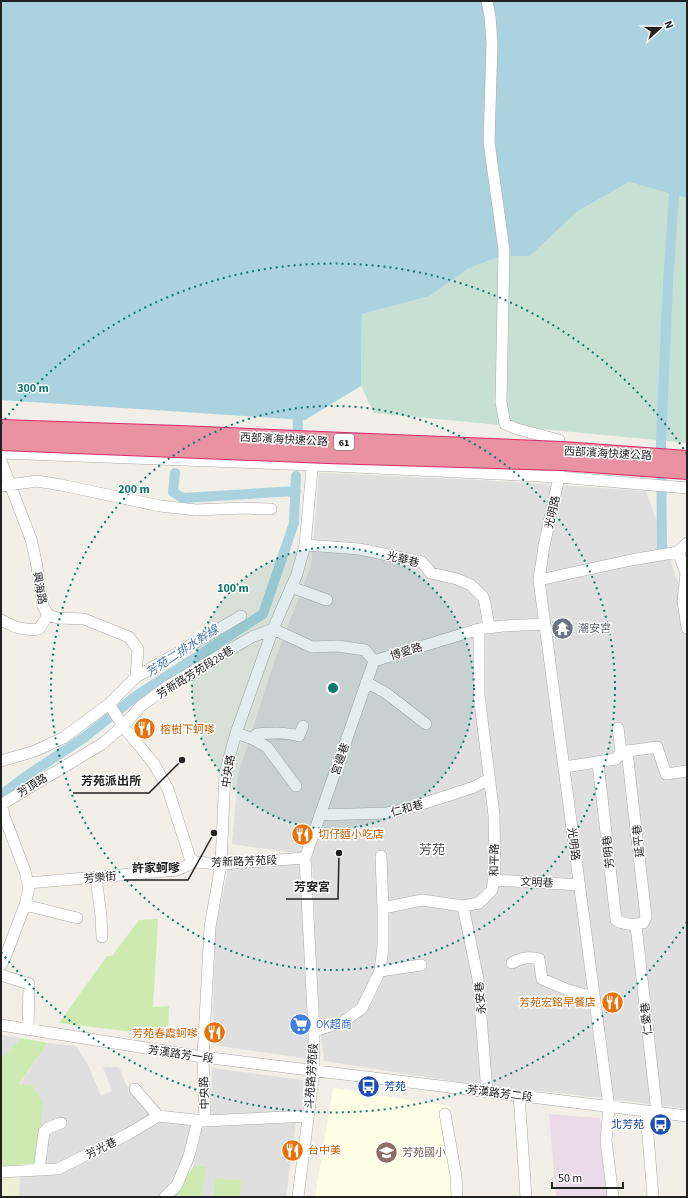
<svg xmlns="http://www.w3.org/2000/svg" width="688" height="1198" viewBox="0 0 688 1198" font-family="'Source Sans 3','Noto Sans TC',sans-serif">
<rect width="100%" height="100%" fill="#f2efe9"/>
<path fill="#e0dfdf" d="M319,473L482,480L646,491L687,608V1109L594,1097L458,1082L324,1061L317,1005L313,869L309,855L232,844L238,775L275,659L311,566Z
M301,863L309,1059L212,1045L215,931L228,869Z
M1,1035L21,1038L1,1059Z
M48,1043L76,1046L88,1065L101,1096L112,1091L103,1067H119L127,1087L136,1084L161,1109L61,1165L37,1169L19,1085Z
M212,1068L303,1080L302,1113L211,1116Z
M162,1120H198L189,1156L165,1197H19L20,1174L42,1173Z
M296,1122L286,1197H240L215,1179L213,1197H201L205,1165L193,1167L203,1125Z"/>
<path fill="#ebdbe8" d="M549,1114L600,1118L612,1197H556Z"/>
<path fill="#ffffe5" d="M333,1088L450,1106L453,1197H315Z"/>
<path fill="#eef0d5" d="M20,1174L19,1197H1V1176Z"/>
<path fill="#cdebb0" d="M158,919L153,1007L169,1006L168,1036L59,1023L107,956H112L139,920Z
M21,1038L48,1043L19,1084L32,1085L43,1102L37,1164L1,1166V1059Z
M206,1165L201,1197H171L178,1191L193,1167Z
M215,1179L241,1180L240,1196L249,1197H213Z"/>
<path fill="#c6e0d4" d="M629,182L682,197H687V443L374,413L361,386L362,314L430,296L469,268L502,256H530L578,211Z"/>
<path fill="#aad3df" d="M1,1H687V197H682L629,182L578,211L530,256H502L469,268L430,296L362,314L361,386L305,420L1,400Z"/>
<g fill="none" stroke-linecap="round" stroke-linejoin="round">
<path stroke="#aad3df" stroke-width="10" d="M297,406L298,430
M175,473L173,492L183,498L296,491
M662,549L661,441L668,283L674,195
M1,795L25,777L85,737L136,696L263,614L294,523L296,476"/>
<defs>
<path id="minor" d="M487,1L490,16L492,44L489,142L504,250L501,402L505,424L517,429L559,440V477L544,546L539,580L604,1070L609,1107L606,1141L613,1197
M1,453L313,465L559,477L687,488
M1,461L31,539L36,561L43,606L48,615L58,618L84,619L129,637L138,649L136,677
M1,486L37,481L61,485L160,506L196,510L243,508L271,509
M305,545L359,549L422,562L431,573L457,579L471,585L483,597L485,603L489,627
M678,552L687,576
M678,552L687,543
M686,573L683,601L687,628
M539,580L631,560L678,552
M291,587L327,600
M1,620C13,627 24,631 39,629L48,615
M374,661L479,629L503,626L545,624
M366,682L386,693L426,724
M109,704L123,726L154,764L168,789L190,858L195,862L221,864L305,858
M618,728L621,752L657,747L666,774L687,771
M236,733L253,739L257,734C271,733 286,732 299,736L303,726
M253,739L267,747L296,786
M1,761L35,751L63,738L109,704L136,677L241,616
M598,763L616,920C624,925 634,925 643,923L646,917L627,751
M565,767L616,759L621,752
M320,815L387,813L412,807L453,794L474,787L489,779
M381,856L383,908
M96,877L101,916L102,937
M494,880L580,885
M28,883L177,870L195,862
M25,905L77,918
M463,906L478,979L487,1092
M636,925L657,1113
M512,963C522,957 529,957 539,959L542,979L568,990L594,997
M1,965L4,960L25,905L29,888L25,871L4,816L2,805L7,801L102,744L123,726L141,706L168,686L217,657L252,637L273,629L312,647L338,646L365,650L374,661
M380,971L421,965
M1,975L29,984L28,1030
M1,1025L203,1057L687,1116
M314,1031L343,1022L362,1008L380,971L383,947V908L422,900L463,906L479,903L492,890L495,872L494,815L479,695V629
M135,1089L158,1116
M519,1095L526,1197
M646,1111L653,1197
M445,1114L456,1176L457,1197
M205,1121L203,1057L210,927L221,864L225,773L236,733L273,629L297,574L305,545L314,447
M39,1170L44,1132L48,1128L61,1123
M1,1172L58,1169L128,1134L158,1116L205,1121L308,1116
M165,1197L177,1185L189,1156L198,1120
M298,1197L314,1071V1031L305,858L374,661"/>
</defs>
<use href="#minor" stroke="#a9a9a9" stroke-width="12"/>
<use href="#minor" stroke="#fff" stroke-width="11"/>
<defs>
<path id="highway-bridge" d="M1,428L179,434L562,450L687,459
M1,442L327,455L562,462L687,471"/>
</defs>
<use href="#highway-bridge" stroke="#dc2a67" stroke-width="18" stroke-linecap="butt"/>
<use href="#highway-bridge" stroke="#e892a2" stroke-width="16"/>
</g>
<circle cx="333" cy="688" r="141" fill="#0f766e" fill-opacity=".12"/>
<g fill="none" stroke="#0f766e" stroke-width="2" stroke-dasharray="2 4">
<circle cx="333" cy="688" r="141"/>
<circle cx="333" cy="688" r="282"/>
<path d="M687 922A424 424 0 0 1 1 952M1 424A424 424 0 0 1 687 454"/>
</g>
<defs>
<symbol id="temple-disc" viewBox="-11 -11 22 22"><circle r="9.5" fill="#6b7280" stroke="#fff"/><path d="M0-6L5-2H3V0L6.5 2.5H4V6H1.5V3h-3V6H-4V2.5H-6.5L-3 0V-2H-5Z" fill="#fff"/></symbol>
<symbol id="restaurant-disc" viewBox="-11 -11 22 22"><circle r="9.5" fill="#e8710a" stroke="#fff"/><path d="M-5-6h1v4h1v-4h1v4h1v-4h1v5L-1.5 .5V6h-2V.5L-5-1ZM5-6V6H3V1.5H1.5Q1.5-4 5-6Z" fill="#fff"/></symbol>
<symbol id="supermarket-disc" viewBox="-11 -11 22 22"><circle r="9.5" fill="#3f7fe0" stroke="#fff"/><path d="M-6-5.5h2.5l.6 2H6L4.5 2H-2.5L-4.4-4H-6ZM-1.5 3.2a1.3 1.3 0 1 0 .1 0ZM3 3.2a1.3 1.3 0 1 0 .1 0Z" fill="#fff"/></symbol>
<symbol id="bus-disc" viewBox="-11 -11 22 22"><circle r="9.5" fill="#1a4fb4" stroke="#fff"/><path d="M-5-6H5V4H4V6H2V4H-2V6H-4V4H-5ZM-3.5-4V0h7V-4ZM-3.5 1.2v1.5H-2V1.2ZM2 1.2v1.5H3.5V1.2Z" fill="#fff"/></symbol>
<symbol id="school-disc" viewBox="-11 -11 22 22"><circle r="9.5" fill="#8d6e63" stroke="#fff"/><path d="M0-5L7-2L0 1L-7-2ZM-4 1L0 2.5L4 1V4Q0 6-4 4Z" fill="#fff"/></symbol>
</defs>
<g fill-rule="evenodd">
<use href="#temple-disc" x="550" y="616" width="25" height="25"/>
<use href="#restaurant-disc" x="132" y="716" width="25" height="25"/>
<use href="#restaurant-disc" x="290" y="822" width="25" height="25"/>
<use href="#restaurant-disc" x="600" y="990" width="25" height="25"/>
<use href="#supermarket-disc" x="288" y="1012" width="25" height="25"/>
<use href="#restaurant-disc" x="202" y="1020" width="25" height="25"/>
<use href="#bus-disc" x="356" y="1074" width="25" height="25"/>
<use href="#bus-disc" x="648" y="1112" width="25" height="25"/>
<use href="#restaurant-disc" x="280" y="1138" width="25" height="25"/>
<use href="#school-disc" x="374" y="1140" width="25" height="25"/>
</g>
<g text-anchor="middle" stroke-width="3" stroke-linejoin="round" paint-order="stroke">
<rect fill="#fff" stroke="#646464" stroke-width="1" x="334" y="434" width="20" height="16" rx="3"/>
<g font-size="10" font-weight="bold" fill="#222">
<text x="344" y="446">61</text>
</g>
<g font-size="11" fill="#222" stroke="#fff">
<text transform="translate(284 439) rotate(3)" y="4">西部濱海快速公路</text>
<text transform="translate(608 453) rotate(3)" y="4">西部濱海快速公路</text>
<text transform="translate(552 512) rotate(-77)" y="4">光明路</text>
<text transform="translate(403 559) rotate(14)" y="4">光華巷</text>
<text transform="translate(40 588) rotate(80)" y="4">興海路</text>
<text transform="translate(406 651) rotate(-17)" y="4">博愛路</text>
<text transform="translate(195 672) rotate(-32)" y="4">芳新路芳苑段28巷</text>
<text transform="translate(340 759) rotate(-71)" y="4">宮邊巷</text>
<text transform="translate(228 771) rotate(-81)" y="4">中央路</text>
<text transform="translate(32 785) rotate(-31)" y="4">芳頂路</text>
<text transform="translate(407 808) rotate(-15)" y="4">仁和巷</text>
<text transform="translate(638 841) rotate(-96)" y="4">延平巷</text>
<text transform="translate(574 844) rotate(83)" y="4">光明路</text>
<text transform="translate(608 852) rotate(-96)" y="4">芳明巷</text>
<text transform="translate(494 860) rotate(-89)" y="4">和平路</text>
<text transform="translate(244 861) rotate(-2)" y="4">芳新路芳苑段</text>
<text transform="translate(100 877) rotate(-5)" y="4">芳樂街</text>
<text transform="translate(537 882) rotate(3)" y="4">文明巷</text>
<text transform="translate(480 998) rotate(-95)" y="4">永安巷</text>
<text transform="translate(646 1019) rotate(-96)" y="4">仁愛巷</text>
<text transform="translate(181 1054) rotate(8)" y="4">芳漢路芳一段</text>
<text transform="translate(311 1076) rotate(-86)" y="4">斗苑路芳苑段</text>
<text transform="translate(204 1093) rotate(-92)" y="4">中央路</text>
<text transform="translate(500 1093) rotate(7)" y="4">芳漢路芳二段</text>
<text transform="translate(101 1148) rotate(-26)" y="4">芳光巷</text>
</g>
<g font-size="11" fill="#5b616d" stroke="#fff" text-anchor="start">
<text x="578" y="632">潮安宮</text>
</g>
<g font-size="11" fill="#c56008" stroke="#fff" text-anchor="start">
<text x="160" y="733">榕樹下蚵嗲</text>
<text x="318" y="838">切仔麵小吃店</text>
<text x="596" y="1006" text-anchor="end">芳苑宏銘早餐店</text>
<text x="198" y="1037" text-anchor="end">芳苑春霞蚵嗲</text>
<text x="308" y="1154">台中美</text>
</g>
<g font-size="11" fill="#366cbe" stroke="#fff" text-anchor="start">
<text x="316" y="1028">OK超商</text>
</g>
<g font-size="11" fill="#164399" stroke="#fff" text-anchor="start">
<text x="384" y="1090">芳苑</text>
<text x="644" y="1128" text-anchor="end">北芳苑</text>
</g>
<g font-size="11" fill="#785e54" stroke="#fff" text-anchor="start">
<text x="402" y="1156">芳苑國小</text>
</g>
<g font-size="12" font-style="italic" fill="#4a7aab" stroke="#fff">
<text transform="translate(182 651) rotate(-33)" y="4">芳苑二排水幹線</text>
</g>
<g font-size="13" fill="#555" stroke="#fff">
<text x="432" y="854">芳苑</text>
</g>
</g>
<circle cx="333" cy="688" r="6" fill="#0f766e" stroke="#fff" stroke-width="2"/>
<g font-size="12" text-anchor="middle" font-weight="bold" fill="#0f766e" stroke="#fff" stroke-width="3" stroke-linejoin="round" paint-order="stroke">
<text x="33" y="392">300 m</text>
<text x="134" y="493">200 m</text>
<text x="233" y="592">100 m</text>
</g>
<path fill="none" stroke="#222" stroke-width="1.5" d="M182 760L149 793H73M214 833L188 880H124M339 853L338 899H286"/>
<g fill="#222" stroke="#fff" stroke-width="1.5">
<circle cx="182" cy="760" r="4"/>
<circle cx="214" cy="833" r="4"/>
<circle cx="339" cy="853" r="4"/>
</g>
<g font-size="12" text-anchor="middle" font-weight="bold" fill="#222" stroke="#fff" stroke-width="3" stroke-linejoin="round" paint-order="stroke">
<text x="111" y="785">芳苑派出所</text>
<text x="156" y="872">許家蚵嗲</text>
<text x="312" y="891">芳安宮</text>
</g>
<rect width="688" height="1198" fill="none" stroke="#222222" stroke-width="4"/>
<g transform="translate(660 28) rotate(69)" stroke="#ffffff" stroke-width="3" paint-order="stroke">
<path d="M0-3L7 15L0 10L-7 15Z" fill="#222222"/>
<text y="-6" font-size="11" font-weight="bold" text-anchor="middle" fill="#222222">N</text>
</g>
<path d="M552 1182v6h71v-6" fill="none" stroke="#222222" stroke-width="2"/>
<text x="558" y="1182" font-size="12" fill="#222222" stroke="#ffffff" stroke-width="3" paint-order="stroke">50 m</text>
</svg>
